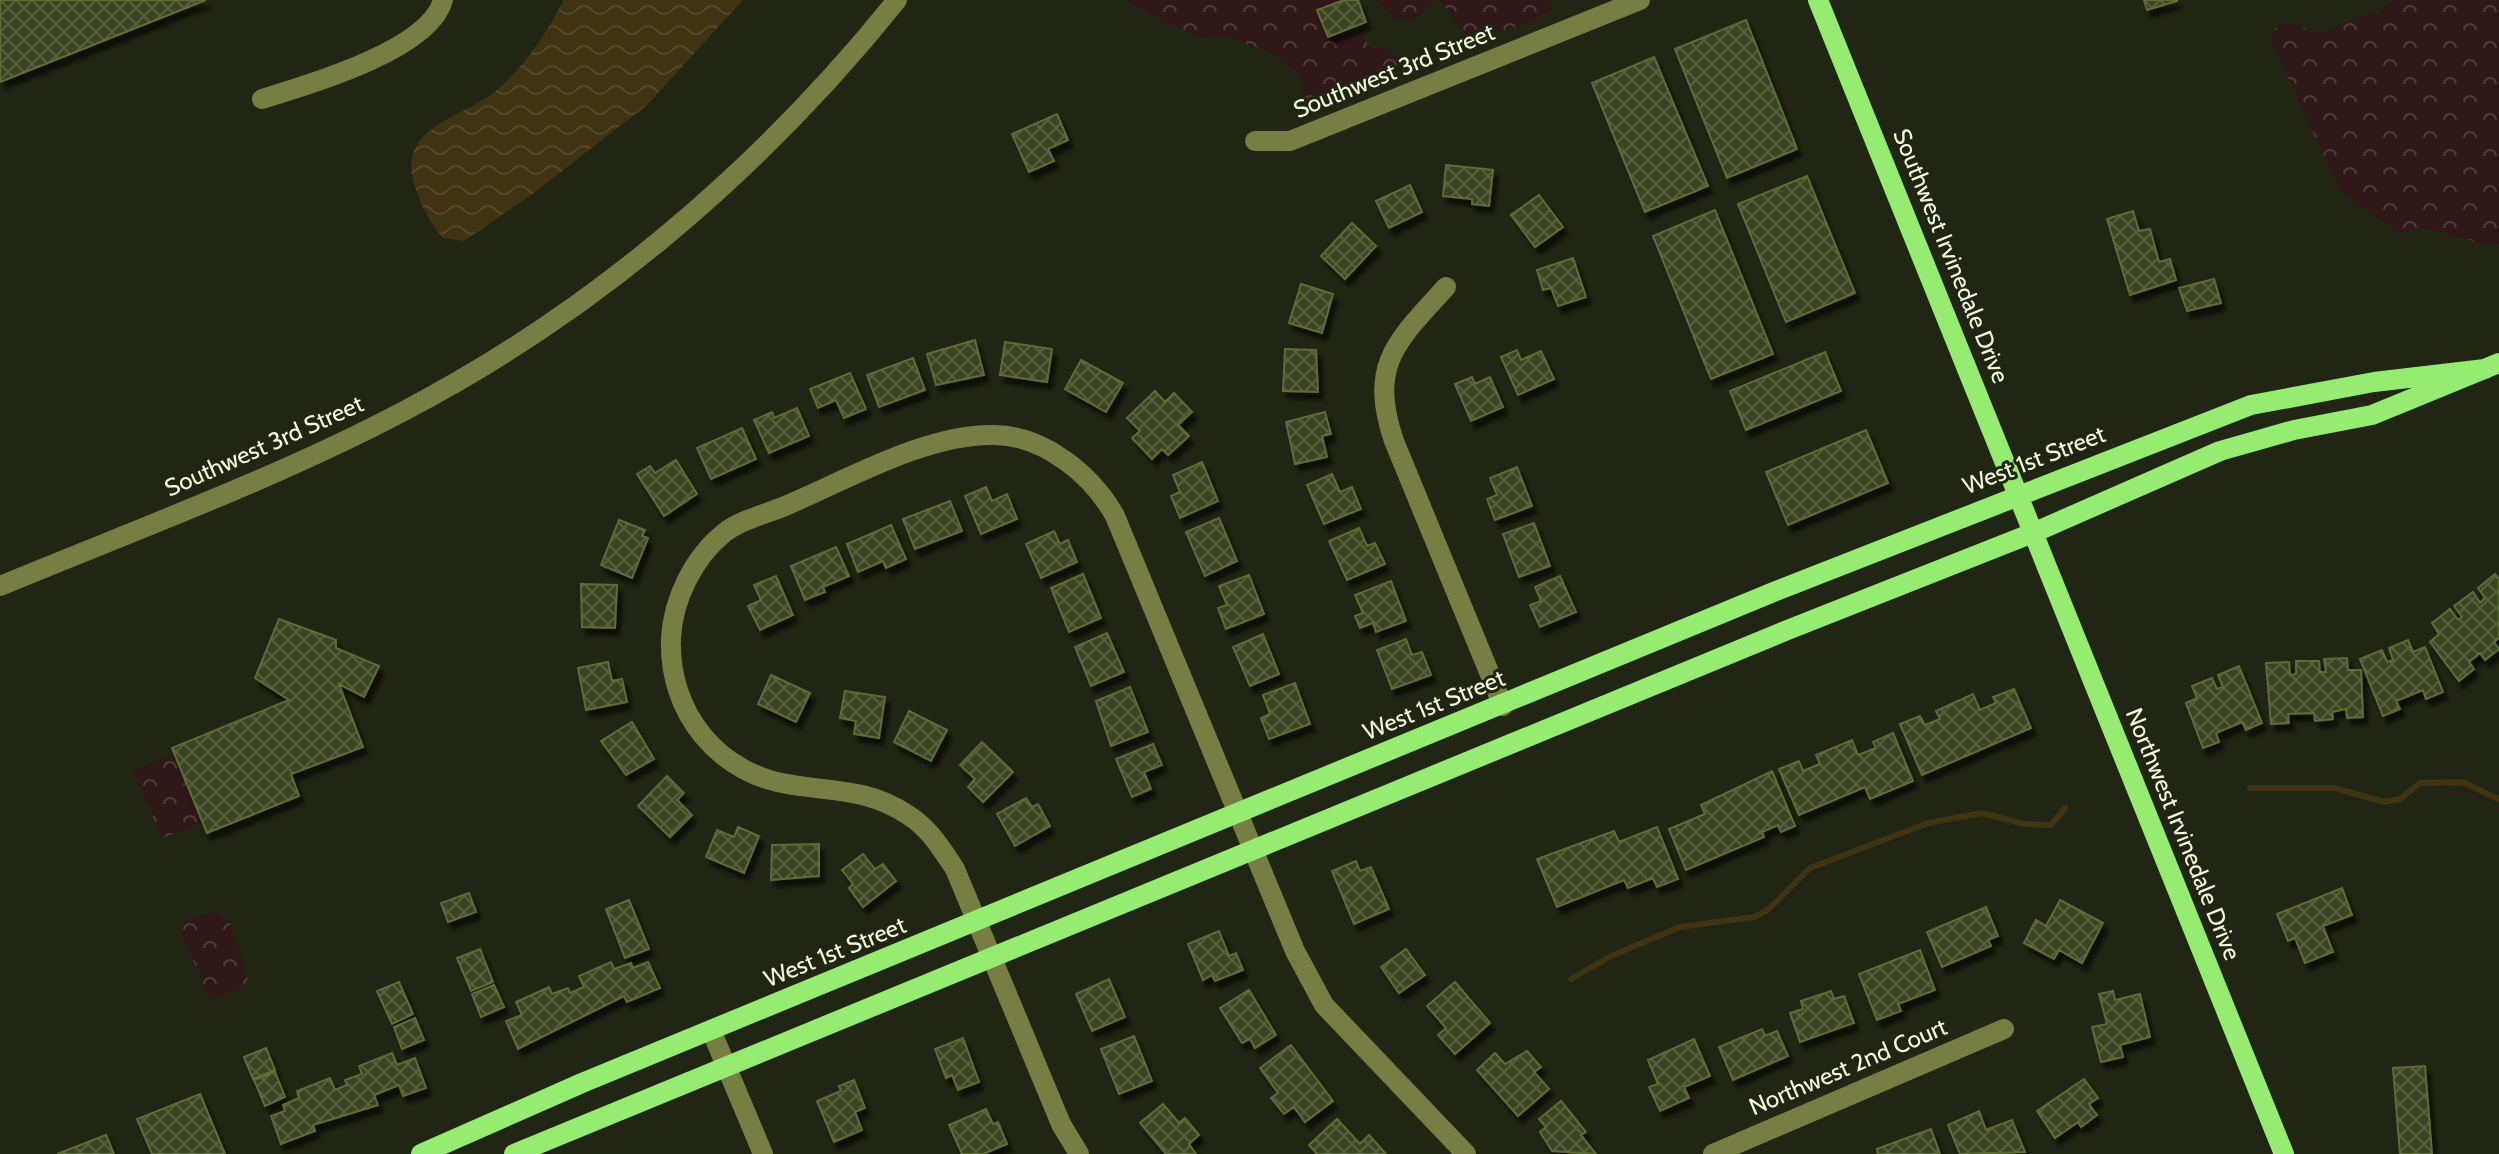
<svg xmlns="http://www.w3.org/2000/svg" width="2499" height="1154" viewBox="0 0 2499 1154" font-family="Cabin,sans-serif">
<defs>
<pattern id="forest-crowns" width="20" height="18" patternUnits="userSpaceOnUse" patternTransform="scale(2)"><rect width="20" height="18" fill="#2f1817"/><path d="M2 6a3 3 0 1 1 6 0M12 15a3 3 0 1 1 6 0" fill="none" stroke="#4e3a38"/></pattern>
<pattern id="water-waves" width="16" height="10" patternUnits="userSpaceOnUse" patternTransform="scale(2)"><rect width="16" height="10" fill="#403312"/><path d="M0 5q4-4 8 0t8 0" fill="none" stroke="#534729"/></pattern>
<pattern id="building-cross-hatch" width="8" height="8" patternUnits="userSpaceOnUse" patternTransform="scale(2)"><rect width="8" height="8" fill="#3a4421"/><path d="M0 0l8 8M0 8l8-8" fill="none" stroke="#576041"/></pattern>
<filter id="shadow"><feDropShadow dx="4.5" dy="7" stdDeviation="2" flood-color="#0009"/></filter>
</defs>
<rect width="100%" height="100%" fill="#212513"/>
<path fill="url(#forest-crowns)" d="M1126,0H1347L1350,16L1369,46L1387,49L1406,63L1391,74L1303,112V87L1298,73L1271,53L1226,36L1200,37L1159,20Z
M1375,0H1437L1415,19L1397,20Z
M1439,0H1550L1552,10L1534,21L1472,40L1460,29Z
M2393,0H2499V244L2488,245L2425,228L2398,233L2340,191L2269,37L2281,22L2320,32L2377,11Z
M173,754L203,823L162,838L133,771Z
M215,912L229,920L248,979L242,989L211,999L204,994L202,980L180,932L184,921Z"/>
<path fill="url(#water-waves)" d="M564,0H743L647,105L535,192L464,241L443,238C430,223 423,209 416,190C393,125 461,121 498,89C527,64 546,33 564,0Z"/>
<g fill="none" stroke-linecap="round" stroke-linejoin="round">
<path stroke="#403312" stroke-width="6" d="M2250,788H2335L2384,802L2400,799L2420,783L2462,782L2499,799
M1571,979L1611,956L1680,927L1754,917L1768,910L1810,868L1928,823L1982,813L2024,824L2051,825L2065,808"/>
</g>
<path fill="url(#building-cross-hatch)" stroke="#5d6d36" stroke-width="2" filter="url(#shadow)" d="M0,0H206L0,82Z
M1344,0H1358L1366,22L1328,37L1317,10Z
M2144,0H2177V1L2147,10Z
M1746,20L1797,149L1727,178L1675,49Z
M1654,57L1708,186L1645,212L1592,83Z
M1057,114L1068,140L1048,149L1054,161L1029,172L1012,134Z
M1446,165L1493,170L1489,206L1472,204V199L1443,196Z
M1807,176L1855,293L1786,322L1738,204Z
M1410,185L1422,212L1389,228L1376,201Z
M1539,195L1563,227L1535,247L1511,215Z
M1715,210L1773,354L1711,379L1653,236Z
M2133,211L2139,231L2150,229L2159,262L2170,259L2176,280L2130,295L2107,219Z
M1352,223L1376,246L1345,279L1321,256Z
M1573,258L1586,297L1558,306L1551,288L1543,290L1537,270Z
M2214,279L2221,303L2187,311L2179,288Z
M1301,284L1333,294L1322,333L1289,323Z
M975,340L984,375L936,385L927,354Z
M1005,342L1052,349L1047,382L1000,375Z
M1285,349L1316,350L1318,392L1283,391Z
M1517,350L1521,360L1541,351L1554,379L1518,395L1501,357Z
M1825,352L1841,391L1746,430L1730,391Z
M913,358L925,390L879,407L867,375Z
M1081,360L1123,383L1106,412L1065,389Z
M850,373L866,409L844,418L836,400L818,408L810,389Z
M1472,377L1475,384L1490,377L1503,407L1471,421L1455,384Z
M1155,391L1165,402L1174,393L1192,412L1178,425L1189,436L1168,455L1162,449L1152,459L1132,438L1140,431L1127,418Z
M797,408L809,436L769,453L754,420L772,412L774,418Z
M1325,412L1331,434L1322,436L1327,457L1295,464L1286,422Z
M742,428L756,459L711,479L697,448Z
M1866,430L1888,483L1788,525L1766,472Z
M676,460L697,494L664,516L637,474L650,466L655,473Z
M1202,462L1218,501L1180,518L1171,496L1180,492L1173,475Z
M1517,467L1532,506L1495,520L1487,499L1497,495L1490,478Z
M1332,474L1340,492L1352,487L1361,509L1324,524L1307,485Z
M986,487L992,501L1007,494L1017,519L981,534L965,496Z
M950,501L962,531L915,549L903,519Z
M1219,518L1237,561L1205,576L1186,532Z
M619,520L645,530L642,536L648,538L632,578L601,565Z
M1534,523L1550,566L1519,577L1503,534Z
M891,525L906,559L886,568L883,561L858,572L847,544Z
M1359,528L1367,546L1375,543L1385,564L1347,580L1329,541Z
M1054,531L1060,544L1068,540L1077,562L1041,578L1026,544Z
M836,547L849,576L823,587L825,592L805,600L791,566Z
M1083,574L1101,618L1069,632L1051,588Z
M2495,574L2499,579V638L2494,642L2499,649L2485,660L2480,653L2469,662L2474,669L2459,681L2430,642L2439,634L2432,623L2450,609L2458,620L2462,617L2454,606L2473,592L2480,603L2485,598L2478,588Z
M1249,575L1264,614L1226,629L1218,608L1227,605L1219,586Z
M776,576L793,615L760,630L748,606L761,600L754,585Z
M1560,576L1576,612L1540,627L1530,605L1541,601L1535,587Z
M1391,581L1406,621L1376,632L1373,623L1360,628L1355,616L1363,613L1355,595Z
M581,584L617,585L615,628L582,627Z
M279,619L336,640V648L379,666L364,697L339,684L363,747L291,774L299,796L207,833L172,748L289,700L255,678Z
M1107,633L1124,672L1091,686L1075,647Z
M1263,634L1279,674L1250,686L1233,647Z
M1406,639L1412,655L1422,652L1431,675L1392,689L1377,650Z
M2408,640L2413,652L2425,647L2443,692L2426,699L2423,690L2396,701L2400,709L2383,716L2360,659L2382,650L2387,662L2393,660L2389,648Z
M2347,658L2348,670H2361L2363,717L2347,718L2346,709L2332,712L2333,719L2315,721L2314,713L2288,714L2289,723L2271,724L2266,663L2289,662L2290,675L2296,674V661H2319L2320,672H2326L2324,659Z
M608,662L612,681L622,679L627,702L586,710L578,668Z
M2239,666L2262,723L2246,730L2242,722L2216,733L2219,742L2203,748L2186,703L2197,698L2192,686L2212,678L2217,689L2223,687L2218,675Z
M771,675L810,693L796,722L758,704Z
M1295,683L1310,724L1269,739L1261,718L1270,714L1263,695Z
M1130,687L1148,732L1111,746L1096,701Z
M2014,689L2031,728L1922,775L1900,724L1920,716L1925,725L1940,719L1936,711L1973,694L1980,710L1996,703L1993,697Z
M845,691L885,697L879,738L854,734L856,721L840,718Z
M909,711L947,730L931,761L894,742Z
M632,722L654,759L626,775L601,741Z
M1893,733L1913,781L1870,799L1865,787L1799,815L1779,769L1799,761L1803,771L1820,764L1816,755L1852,740L1858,755L1876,748L1873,742Z
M982,742L1013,772L983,802L968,787L975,779L960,765Z
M1153,744L1162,765L1144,772L1151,789L1132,797L1116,759Z
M1772,771L1795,826L1781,832L1778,825L1762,832L1764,837L1686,870L1669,829L1705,814L1701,805Z
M667,776L684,793L677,800L692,815L670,837L638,806Z
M1026,798L1032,807L1038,804L1050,826L1015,846L997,814Z
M738,827L759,836L744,873L706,857L717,830L734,837Z
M1657,827L1678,879L1657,887L1653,878L1628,888L1624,880L1557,907L1537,859L1614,831L1619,842Z
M819,844V876L771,880L772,845Z
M863,854L875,869L883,864L896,881L863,907L849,888L853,884L842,870Z
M1356,861L1360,871L1371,867L1389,909L1354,924L1332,871Z
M2342,888L2352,915L2323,926L2333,952L2305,963L2295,938L2288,941L2277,914Z
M469,893L476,912L448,922L441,903Z
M629,900L649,949L625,958L606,909Z
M2060,900L2103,923L2082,963L2059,950L2054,959L2024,943L2036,920L2046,926Z
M1986,907L1998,936L1988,940L1991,946L1942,967L1927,932Z
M1219,931L1229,956L1236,953L1243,970L1215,981L1212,975L1203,980L1188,944Z
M480,949L493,982L471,991L457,958Z
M1406,949L1425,975L1399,993L1381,967Z
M1920,950L1935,990L1898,1004L1901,1011L1877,1020L1859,974Z
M611,962L614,969L631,963L633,968L648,962L660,988L627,1002L624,996L518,1049L506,1021L522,1015L516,1002L549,987L552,994L568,988L570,993L584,987L579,976Z
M1109,979L1125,1017L1092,1031L1076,994Z
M399,982L413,1014L392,1024L377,991Z
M1455,982L1490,1023L1455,1054L1438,1035L1446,1028L1427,1006Z
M494,985L504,1007L481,1017L472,994Z
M1249,990L1276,1035L1255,1048L1250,1039L1242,1043L1220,1008Z
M1831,991L1834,999L1844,996L1854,1023L1800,1042L1790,1013L1803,1009L1801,1001Z
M2113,991L2115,1000L2140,994L2150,1037L2120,1045L2123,1057L2101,1062L2092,1027L2107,1024L2099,994Z
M415,1018L424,1040L402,1049L394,1027Z
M1762,1029L1765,1036L1777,1031L1788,1056L1733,1080L1719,1047Z
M1134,1036L1152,1081L1119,1094L1101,1049Z
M963,1038L979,1082L958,1090L952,1075L946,1078L935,1049Z
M1694,1039L1710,1076L1684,1087L1689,1098L1660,1111L1649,1087L1658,1084L1648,1060Z
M1291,1045L1333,1101L1305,1122L1294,1107L1284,1114L1271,1098L1278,1093L1260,1068Z
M266,1048L275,1070L253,1079L244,1057Z
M1527,1051L1541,1067L1534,1072L1549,1089L1518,1116L1477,1070L1495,1053L1505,1064Z
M392,1053L397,1065L415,1058L426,1088L403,1096L399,1085L374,1095L378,1105L313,1125L315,1131L281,1144L271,1116L285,1111L283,1105L299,1098L297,1091L330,1078L335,1090L347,1085L345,1080L362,1074L359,1066Z
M2425,1066L2432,1154H2400L2393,1068Z
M275,1072L285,1097L265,1106L254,1080Z
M2084,1079L2098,1098L2089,1104L2097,1115L2081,1127L2078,1122L2055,1138L2037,1111Z
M854,1080L865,1108L855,1112L862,1130L834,1142L817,1101L841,1091L839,1086Z
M200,1094L225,1154H152L137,1119Z
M1561,1101L1586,1132L1581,1135L1596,1154L1552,1151L1540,1132L1546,1127L1539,1119Z
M1163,1104L1179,1123L1185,1118L1199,1135L1189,1144L1196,1154H1166L1140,1123Z
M986,1109L993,1124L998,1122L1007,1144L983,1154H962L949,1125Z
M1979,1111L1986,1130L2012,1120L2025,1152L1960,1154L1948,1125Z
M1337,1119L1360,1144L1369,1135L1386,1154H1317L1309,1145Z
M1931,1129L1940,1154H1878L1877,1149Z
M106,1135L114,1154H57Z"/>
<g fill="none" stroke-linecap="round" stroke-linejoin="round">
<path stroke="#777e44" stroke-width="20" d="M262,99C308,85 430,50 443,0
M1255,141H1290L1640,0
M1446,287C1397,341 1368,364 1394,441L1503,706
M0,586C135,530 275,479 404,411C594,312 763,167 897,0
M711,1030L763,1154
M1079,1154L1061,1124L955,869C942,849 929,828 908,815C869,789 836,792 793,785C718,775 668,712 671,638C673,599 694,557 724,533C740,520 766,514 785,506C847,480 927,433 995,435C1045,436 1092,475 1115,516L1295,951L1324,1005L1466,1154
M1713,1154L2004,1029"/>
<path stroke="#95ec71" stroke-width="20" d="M1818,0L2284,1154
M421,1154L582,1083L1776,591L2251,405L2374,382L2485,369
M514,1154L1790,629L2035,532L2220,451L2294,430L2372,415L2499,363"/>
</g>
<g text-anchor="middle" stroke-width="6" stroke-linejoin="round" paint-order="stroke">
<g font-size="24" fill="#f4fadc" stroke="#212513">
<text transform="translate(1394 71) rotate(-22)" y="8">Southwest 3rd Street</text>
<text transform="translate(1951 256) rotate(68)" y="8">Southwest Irvinedale Drive</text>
<text transform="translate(264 446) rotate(-24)" y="8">Southwest 3rd Street</text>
<text transform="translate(2034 460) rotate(-21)" y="8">West 1st Street</text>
<text transform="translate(1434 705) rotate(-22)" y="8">West 1st Street</text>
<text transform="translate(2183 834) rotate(68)" y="8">Northwest Irvinedale Drive</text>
<text transform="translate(835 952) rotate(-22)" y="8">West 1st Street</text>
<text transform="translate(1848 1067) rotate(-23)" y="8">Northwest 2nd Court</text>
</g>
</g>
</svg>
